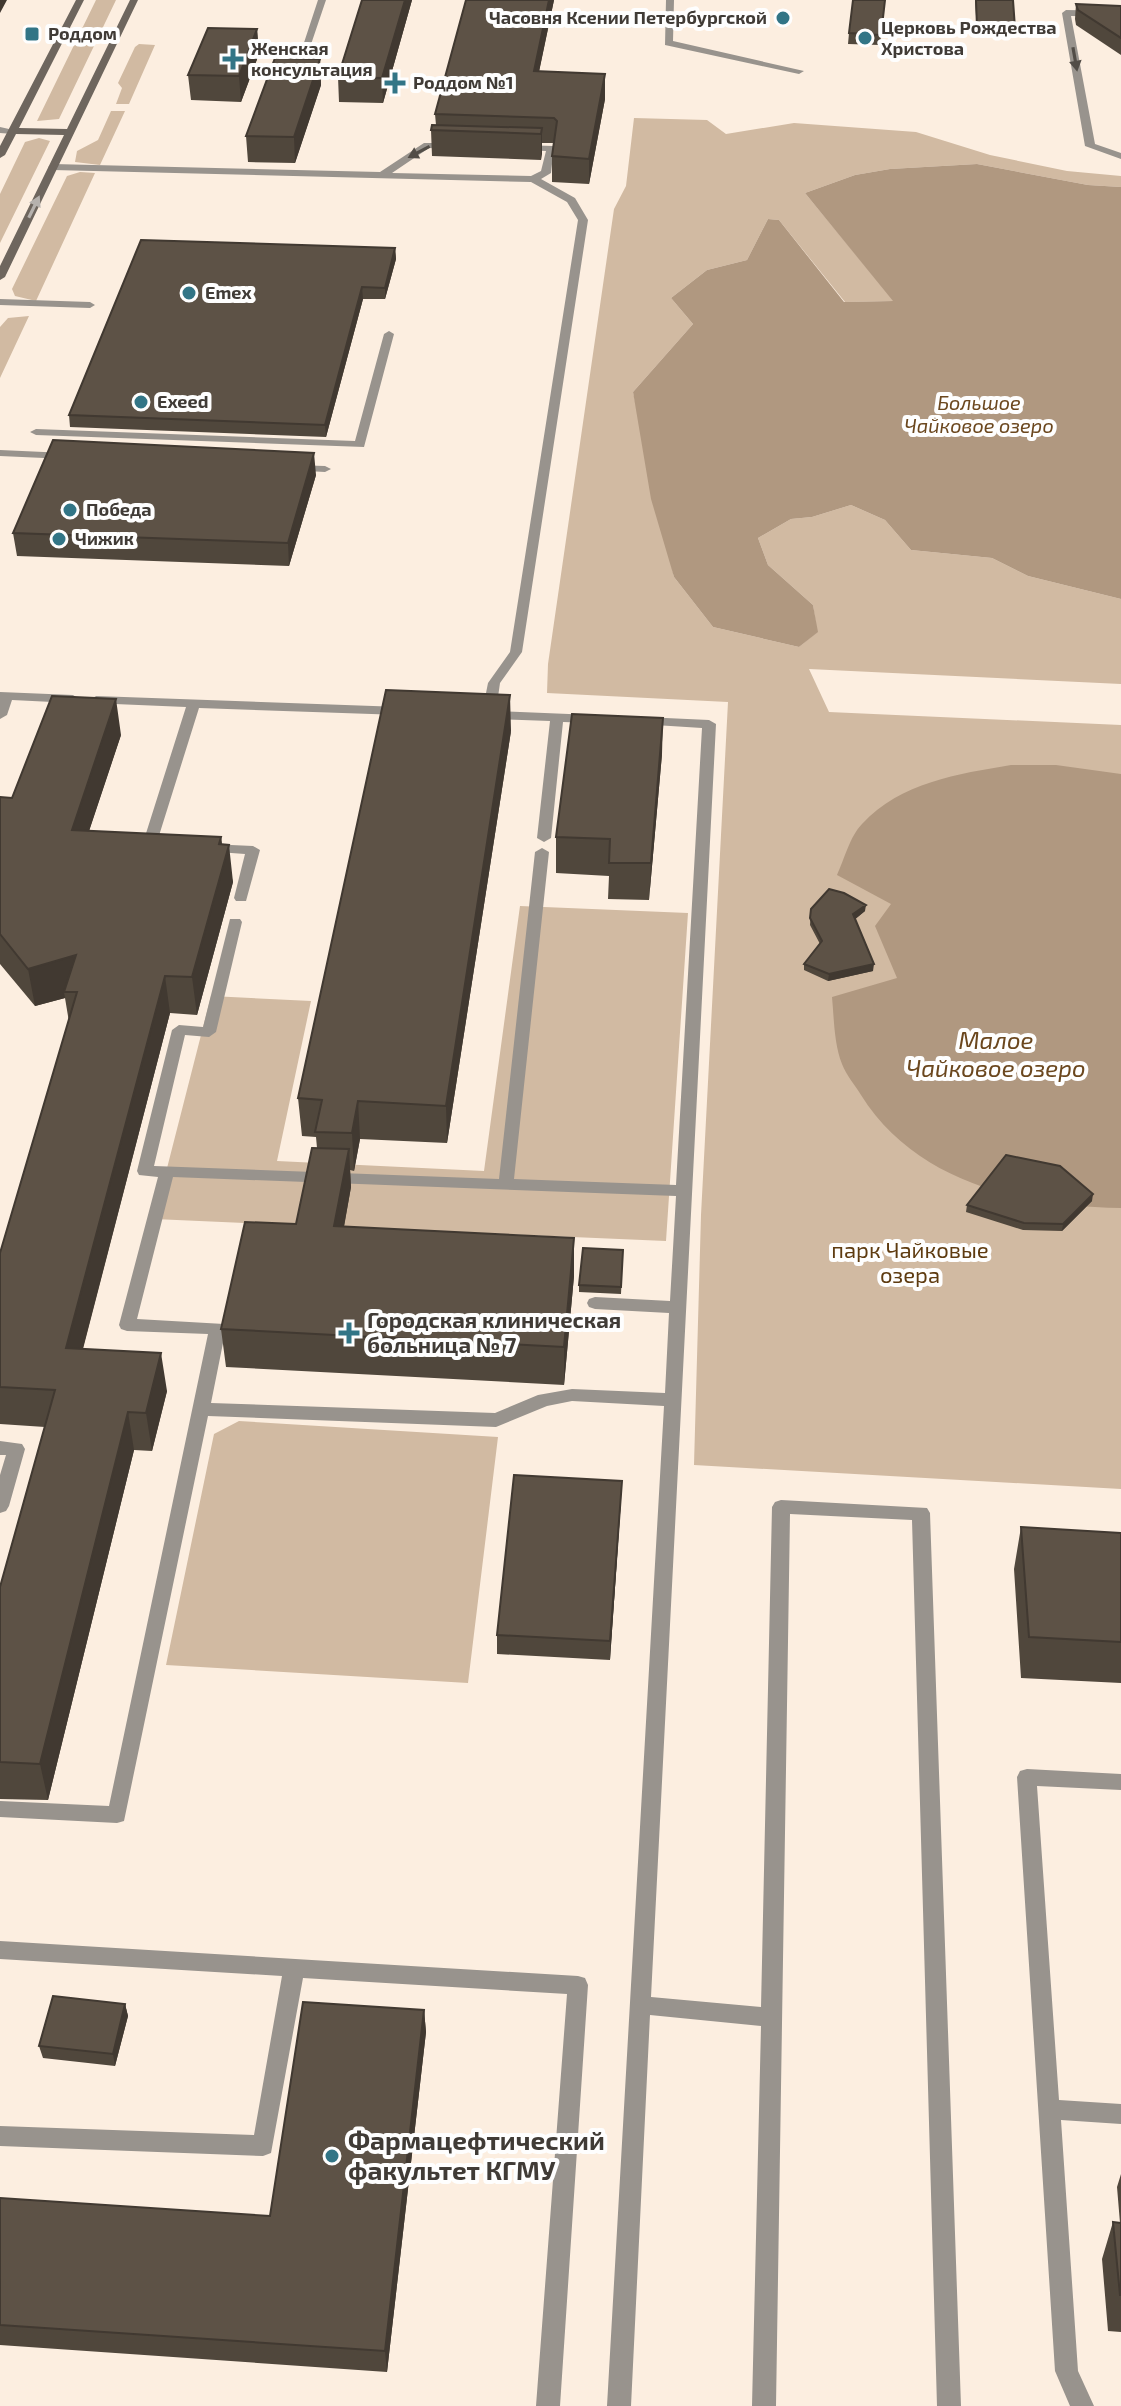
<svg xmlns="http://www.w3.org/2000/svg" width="1121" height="2406" viewBox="0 0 1121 2406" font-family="'Exo 2',sans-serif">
<rect width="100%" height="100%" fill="#fceee0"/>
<path fill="#d1baa2" d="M96,0H116L59,119L37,121Z
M139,44L155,45L129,104H116L122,88L118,83L135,47Z
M111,111H125L100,165L75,162L77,151L98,140Z
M634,118L707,120L726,134L794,123L916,132L990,155L1067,171L1121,176V187L1088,185L977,164L890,169L855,175L805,193L894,301L845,302L779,220L768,219L747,260L707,270L671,298L693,324L633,392L674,577L713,627L799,647L817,632L813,605L768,565L758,538L791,519L812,517L851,505L885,520L911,550L992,558L1028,576L1121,599V684L809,669L829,712L1121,725V1489L694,1465L701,1215L728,702L547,693L548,664L614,209L626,186Z
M39,138L50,141L0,243V194L25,142Z
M80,172L95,173L36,301L15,296L12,289L67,176Z
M29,316L0,378V327L8,318Z
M520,906L688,913L666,1241L154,1219L211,996L311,1001L277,1161L484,1171Z
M239,1421L498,1437L468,1683L166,1665L214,1434Z"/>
<path fill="#b09880" d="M977,164L1088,185L1121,187V599L1028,576L992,558L911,550L885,520L851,505L812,517L791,519L758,538L768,565L813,605L818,632L799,647L713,627L674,577L651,499L633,392L693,324L671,298L707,270L747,260L768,219L779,220L844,302L893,301L805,193L855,175L890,169Z
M1011,765H1056L1121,774V1208C1024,1207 916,1183 861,1095C855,1085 846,1075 842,1064C834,1044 834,1018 832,997L897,978L875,926L891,904L837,875C844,860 850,836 862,824C901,782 958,774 1011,765Z"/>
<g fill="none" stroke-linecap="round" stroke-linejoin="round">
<path fill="#98938d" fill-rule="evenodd" d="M318,0H326L303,68L295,70Z
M666,0H674L673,41L804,71L799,74L665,45Z
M1066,10L1121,11V17L1071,16L1095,144L1121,153V159L1085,146L1062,13Z
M0,127L18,131L13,134L0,133Z
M424,143H453L458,146L453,149L429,148L392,173L531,176L541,171L546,151L520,150L515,147L517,145L554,146L551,173L541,179L575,198L588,220L522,652L500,683L496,711L593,715L600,719L593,723L563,722L551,838L544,842L537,838L550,721L492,719L482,713L488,683L510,652L578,220L567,202L531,182L53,170L48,167L53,164L380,172Z
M0,299L90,302L95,305L90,308L0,305Z
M389,331L394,334L364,447L36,435L30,432L36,429L355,441L384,334Z
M0,450L66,453L72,456L66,459L0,456Z
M293,465L325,466L331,469L325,472L289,470V466Z
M0,692L73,695L79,699L73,703L12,700L7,715L0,719Z
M96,696L401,707L408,711L401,715L199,708L157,842L165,846L163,849L149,850L142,846L186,707L91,703L90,700Z
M644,717L709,720L716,724L651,1997L761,2007L772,1507L775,1502L781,1500L927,1508L930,1513L961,2406H937L912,1520L790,1514L776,2406H752L761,2026L650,2015L631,2406H607L664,1406L572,1401L547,1406L496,1427L208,1416L124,1821L117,1823L0,1817V1801L109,1806L208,1334L127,1331L121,1329L119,1325L158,1177L139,1175L137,1171L172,1030L179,1025L203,1027L230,919H240L242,922L216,1032L209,1037L185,1035L154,1166L499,1179L535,852L542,848L549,852L514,1179L676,1185L702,728L639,724L637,721ZM173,1177L676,1196L670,1301L595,1297L589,1299L587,1303L589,1307L595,1309L669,1313L665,1393L572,1389L538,1395L495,1413L211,1403L226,1328L224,1324L137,1319Z
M209,844L253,846L260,850L246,901H236L234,898L245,854L204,851L202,848L204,845Z
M0,1441L22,1444L25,1449L9,1506L6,1511L0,1513V1475L6,1455H0Z
M1027,1769L1121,1774V1790L1037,1786L1059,2100L1121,2104V2124L1061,2120L1078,2371L1094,2406H1070L1055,2371L1017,1777L1020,1771Z
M0,1941L578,1976L585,1978L588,1985L560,2406H536L567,1994L303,1978L271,2153L263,2156L0,2146V2126L254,2135L282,1976L0,1959Z"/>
<path fill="#6e665e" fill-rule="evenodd" d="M76,0H84L19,128L67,129L130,0H138L5,277L0,280V266L64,135L16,134L5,155L0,158V146Z"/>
</g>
<path fill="#50473c" d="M362,0H412L383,103L339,102L338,77Z
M466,0H554L539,71L605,74V99L589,184L552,182V156L554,143H542L541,160L432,156L431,130L436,125L435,114Z
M885,0L880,45L848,44L849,33Z
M975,0H1013L1015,33L977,32Z
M1076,4L1121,6V55L1076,25L1075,19Z
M257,29L259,54L241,102L191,100L188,75Z
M320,59L321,85L295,163L248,162L246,136Z
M395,248L396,259L385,299H363L326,437L70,427L69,415Z
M316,475L289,566L17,556L13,533Z
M511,731L447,1143L360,1139L354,1171L350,1170L351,1187L344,1227L574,1276L564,1385L226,1367L221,1329L296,1224L317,1148L316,1137L302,1136L298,1098Z
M121,735L89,831L221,837L222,844L233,882L197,1015L170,1013L83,1349L167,1391L152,1451L134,1450L48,1800L0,1799V1587L45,1427L0,1424V1253L69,1022L65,998L35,1006L0,964V797L12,798Z
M662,754L649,900L608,899L609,876L556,873V837Z
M811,909L865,911L855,919L873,971L828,981L804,970V964L820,944L810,925Z
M1092,1201L1062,1231L1023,1230L966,1212L967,1205Z
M623,1250L621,1294L579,1292V1285Z
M621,1500L610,1660L497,1654V1635Z
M1021,1527L1121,1533V1683L1021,1678L1014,1569Z
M125,2004L128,2016L115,2066L43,2058L39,2046Z
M424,2010L426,2032L387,2372L0,2345V2198L270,2216Z
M1121,2174V2332L1108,2331L1102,2259L1113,2222L1120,2223L1117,2187Z"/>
<path fill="#413931" d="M0,0H7L0,13Z
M405,0H412L383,103L382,78Z
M549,0H554L534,96V71Z
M257,29L259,54L241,102L239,76Z
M320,59L321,85L295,163L294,137Z
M605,74V99L589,184V159Z
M542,128V154L541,160V134Z
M395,248L396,259L385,299V288Z
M362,287L363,299L326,437L325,425Z
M314,453L316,475L289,566L288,543Z
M510,695L511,731L447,1143L446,1106Z
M116,699L121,735L77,867L72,830Z
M663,718L662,754L649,900L651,863Z
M221,837L224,864L229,845L233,882L197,1015L192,977Z
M866,905L865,911L853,921V914Z
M76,955L77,992H64L65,998L35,1006L28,969Z
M874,964L873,971L828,981L829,974Z
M165,976L170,1013L73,1386L66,1348Z
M358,1101L360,1139L354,1171L352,1133Z
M349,1149L351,1187L337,1264L334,1226Z
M1093,1194L1092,1201L1062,1231L1063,1224Z
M574,1238V1276L564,1385V1347Z
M161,1353L167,1391L152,1451L146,1413Z
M128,1412L134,1450L48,1800L40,1764Z
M622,1481L621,1500L610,1660V1641Z
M125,2004L128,2016L115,2066L113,2054Z
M424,2010L426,2032L387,2372L385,2351Z"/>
<path fill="#5d5246" stroke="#413931" stroke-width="2" d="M362,0H405L382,78L338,77Z
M466,0H549L534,71L605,74L589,159L552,156L557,121L554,118L435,114Z
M853,0H885L881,35L849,33Z
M976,0H1013L1015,28L977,27Z
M1076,4L1121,6V38L1078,10Z
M208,28L257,29L239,76L188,75Z
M275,58L320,59L294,137L246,136Z
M432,125L542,128L541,134L431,130Z
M141,240L395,248L385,288L362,287L325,425L69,415Z
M53,440L314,453L288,543L13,533Z
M386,690L510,695L446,1106L358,1101L352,1133L315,1132L322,1100L298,1098Z
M52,696L116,699L72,830L221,837L219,844L229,845L192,977L165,976L66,1348L161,1353L146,1413L128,1412L40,1764L0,1762V1587L55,1390L0,1387V1253L77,992H64L76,955L28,969L0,934V797L12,798Z
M572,714L663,718L651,863H609L610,839L556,837Z
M829,889L844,893L866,905L853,914L874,964L829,974L804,964L822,941L810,918L811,909Z
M312,1148L349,1149L334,1226L574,1238L564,1347L221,1329L245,1222L296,1224Z
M1006,1155L1060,1166L1093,1194L1063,1224L1024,1223L967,1205Z
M583,1248L623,1250L621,1287L579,1285Z
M514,1475L622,1481L610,1641L497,1635Z
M1021,1527L1121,1533V1642L1029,1637Z
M53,1996L125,2004L113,2054L39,2046Z
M303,2002L424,2010L385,2351L0,2325V2198L270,2216Z
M1113,2222L1121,2223V2295H1120Z"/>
<defs><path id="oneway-solid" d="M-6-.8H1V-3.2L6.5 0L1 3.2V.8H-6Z" transform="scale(2)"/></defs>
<g fill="#524d47">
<use href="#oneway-solid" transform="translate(1075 59) rotate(80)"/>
<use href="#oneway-solid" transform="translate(419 152) rotate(152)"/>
</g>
<use fill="#b6b2ae" href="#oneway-solid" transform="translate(34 207) rotate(-64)"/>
<g fill="#327586" stroke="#fefefe" stroke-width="3">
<circle cx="783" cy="18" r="8"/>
<rect x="24" y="26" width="16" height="16" rx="4"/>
<circle cx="865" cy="38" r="8"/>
<path d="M229 47h8v8h8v8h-8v8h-8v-8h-8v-8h8z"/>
<path d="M391 71h8v8h8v8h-8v8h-8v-8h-8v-8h8z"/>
<circle cx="189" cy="293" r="8"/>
<circle cx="141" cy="402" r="8"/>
<circle cx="70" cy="510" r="8"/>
<circle cx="59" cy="539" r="8"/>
<path d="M345 1321h8v8h8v8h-8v8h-8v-8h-8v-8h8z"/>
<circle cx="332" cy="2156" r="8"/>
</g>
<g text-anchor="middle" stroke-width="8" stroke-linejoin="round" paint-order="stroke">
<g font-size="18" font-weight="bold" fill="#403b36" stroke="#fefefe" text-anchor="start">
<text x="767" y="24" text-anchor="end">Часовня Ксении Петербургской</text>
<text x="881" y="34">Церковь Рождества<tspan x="881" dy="21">Христова</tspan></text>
<text x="48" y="40">Роддом</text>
<text x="251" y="55">Женская<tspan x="251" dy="21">консультация</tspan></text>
<text x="413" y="89">Роддом №1</text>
<text x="205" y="299">Emex</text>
<text x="157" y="408">Exeed</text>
<text x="86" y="516">Победа</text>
<text x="75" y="545">Чижик</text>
</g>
<g font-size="20" font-style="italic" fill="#6b471e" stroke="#fefefe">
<text x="979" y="410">Большое<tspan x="979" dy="23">Чайковое озеро</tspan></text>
</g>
<g font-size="22" fill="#5e3b10" stroke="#fefefe">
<text x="910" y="1258">парк Чайковые<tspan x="910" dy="25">озера</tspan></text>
</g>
<g font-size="22" font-weight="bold" fill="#403b36" stroke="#fefefe" text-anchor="start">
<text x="367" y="1328">Городская клиническая<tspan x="367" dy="25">больница № 7</tspan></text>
</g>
<g font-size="24" font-style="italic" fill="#6b471e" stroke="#fefefe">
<text x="996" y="1049">Малое<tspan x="996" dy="28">Чайковое озеро</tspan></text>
</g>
<g font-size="26" font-weight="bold" fill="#403b36" stroke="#fefefe" text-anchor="start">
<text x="348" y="2150">Фармацефтический<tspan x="348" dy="30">факультет КГМУ</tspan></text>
</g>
</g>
</svg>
